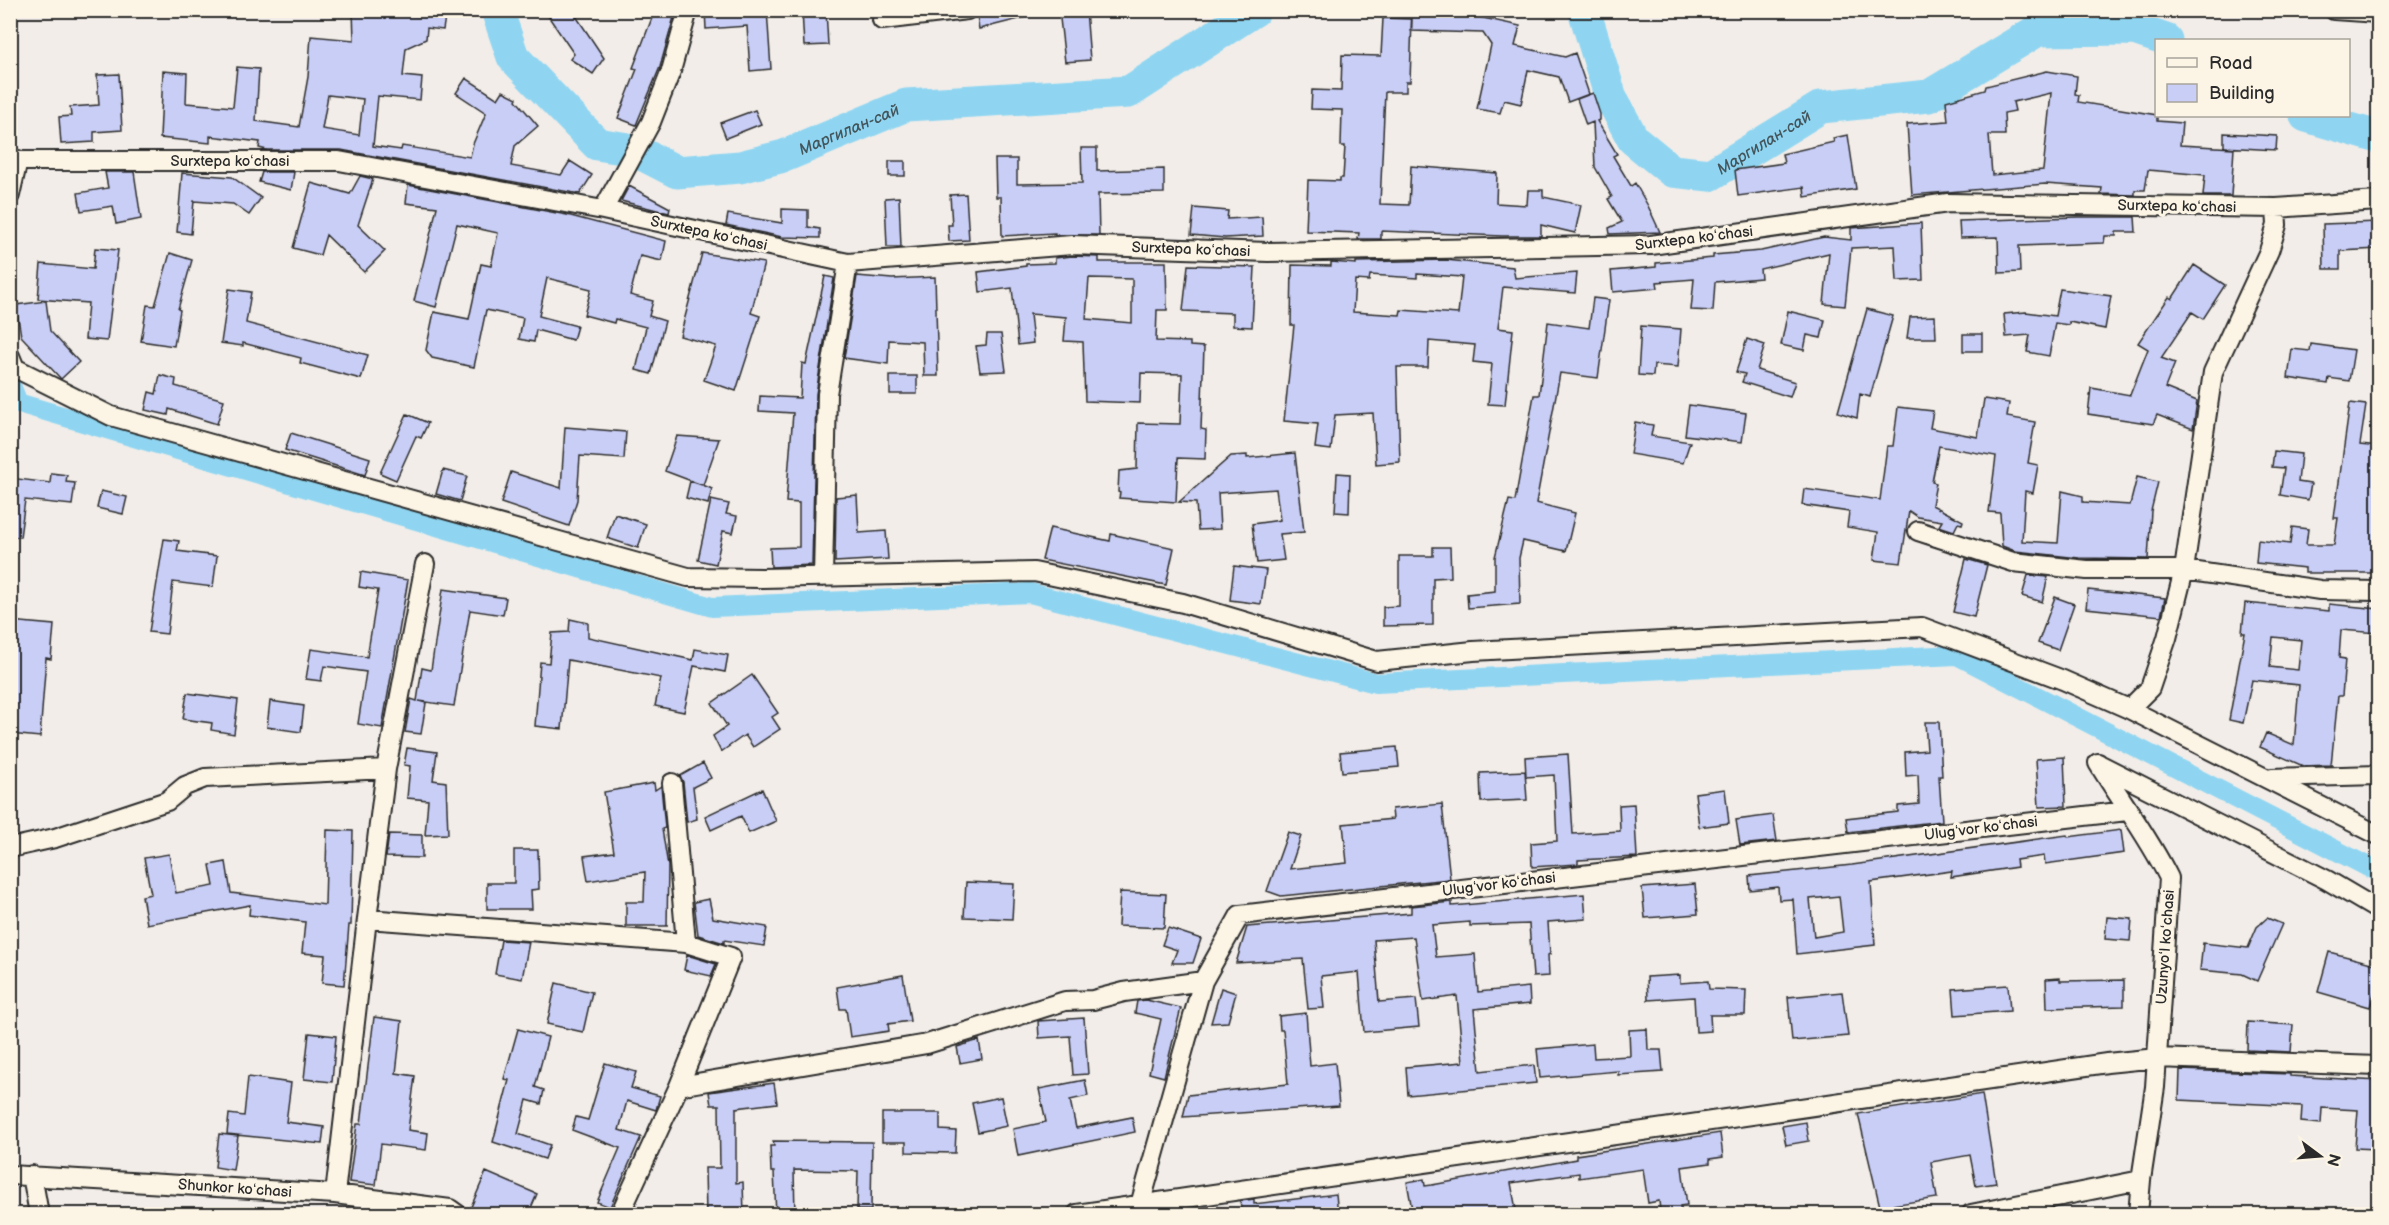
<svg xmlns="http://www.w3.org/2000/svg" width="2389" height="1225" viewBox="0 0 2389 1225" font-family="'Balsamiq Sans',sans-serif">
<rect width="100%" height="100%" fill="#f2ede9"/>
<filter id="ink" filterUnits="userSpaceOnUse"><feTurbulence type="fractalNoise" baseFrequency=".0167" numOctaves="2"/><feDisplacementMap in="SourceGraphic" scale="12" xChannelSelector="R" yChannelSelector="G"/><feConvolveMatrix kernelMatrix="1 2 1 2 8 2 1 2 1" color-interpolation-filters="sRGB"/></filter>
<g filter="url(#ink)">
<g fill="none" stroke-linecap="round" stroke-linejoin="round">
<path stroke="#8fd5f1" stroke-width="20" d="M10,383L18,403L712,607L1030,593L1376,683L1957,655L2378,872"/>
<g stroke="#8fd5f1" stroke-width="33">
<path id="s1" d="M497,10L513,57L597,144L634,150L677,172L740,167L784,156L906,105L1129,92L1255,10"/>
<path id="s2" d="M1584,10L1611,98L1633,139L1672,171L1710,175L1821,107L1929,96L2038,30L2134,29L2166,40"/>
<path d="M2306,116L2378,137"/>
</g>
</g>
<path fill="#c9cef7" stroke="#2b2b2b" stroke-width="1.5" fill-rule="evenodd" d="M353,10H380V13L427,17L428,10H446L443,30L427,28L426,39L406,48L403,76L422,78L420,100L378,96L373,146L401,150L402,146L470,157L473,144L486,113L456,93L466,78L498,99L503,91L517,98L516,100L538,126L515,146L511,166L561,175L570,161L592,175L580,194L341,150H267L259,148L260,142L210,136V143L160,138L163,71L187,73L186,103L233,107L237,67L259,69L256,121L299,127L308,77L311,36L354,40ZM328,95L363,99L359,135L322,129Z
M544,10H572L604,58L593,74L570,59L574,54Z
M655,10H676L660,67L636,125L618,118L637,69L633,68Z
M705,10H767L771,69L750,71L747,26L706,29Z
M802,10H826L828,45L804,46Z
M994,10H1031V16L979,29L977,15Z
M1059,10H1086L1090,60L1065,62Z
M1412,10H1461L1460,17H1479L1520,26L1515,46L1565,57L1575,53L1589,94L1568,102L1559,77L1528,70L1521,104L1504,100L1500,113L1477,109L1491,45L1483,33L1411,31Z
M1383,18L1412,19L1410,82H1406V92H1385L1380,204L1409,205L1411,166L1497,173L1496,203L1527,205L1528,190H1543V197L1581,205L1575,233L1541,225V236H1502L1381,231V239H1358L1359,233L1306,231L1308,180L1340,181V178H1343L1345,146H1341L1342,110L1311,109L1312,90L1341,91L1342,55L1381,56Z
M2047,71L2077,76L2075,94L2079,95L2078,102L2157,115V121L2182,123L2180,145L2234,148L2231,196H2203L2205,175L2148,170L2145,190H2135V195L2101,194L2102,188L2045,184L1912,195L1907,124L1948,121L1946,101L1985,90L1986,86ZM2051,93L2043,170L1992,175L1989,135H2005L2004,113L2015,111L2013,102Z
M119,74L122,130L94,132V142L61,144L59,117L71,116L70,107L99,105L97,75Z
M1593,93L1600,114V120L1597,121L1617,154L1613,156L1631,186L1635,183L1648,206L1660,232L1610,234L1609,228L1622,222L1608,199L1612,197L1595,167L1593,122L1586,125L1577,99Z
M755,110L761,124L726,138L720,123Z
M2224,133L2277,136L2276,150L2224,147Z
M1848,135L1856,189L1805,197L1804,187L1738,196L1735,170L1784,163L1782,154L1834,142L1833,138Z
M1081,148H1097V171L1164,169V193L1098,194L1099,235H1055V233L1002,236L1001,197H996L995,159H1017V184L1082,183Z
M889,161H905V176H889Z
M105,172H134L141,219L116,224L113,206L81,211L78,193L108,188Z
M262,172H294L291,190L259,182Z
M182,173L232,177L261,198L249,215L233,204L194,201L191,234L177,232Z
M360,176L373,179L358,225L385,251L364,272L326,235L320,255L293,248L311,183L350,194Z
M408,185L567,215L666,241L662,261L640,256L630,295L653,301L649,316L665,321L651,374L636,370L646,327L615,319L614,323L584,315L591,289L547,278L539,316L577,326L573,340L536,330L534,342L519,339L523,318L486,310L474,367L432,358L426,350L434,312L469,319L481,264L491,266L498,233L457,224L436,307L414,301L437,207L406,203Z
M629,186L670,208L669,213L621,201Z
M966,194L969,240L949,241L948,225H952L950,195Z
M899,197L901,247H887L885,198Z
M1194,208L1228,211L1227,219L1262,217L1263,236L1225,238L1191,235Z
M782,209L808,210V227L820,229V238L782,237L726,225L728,214L782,223Z
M2078,217H2135L2136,232H2116V236H2105L2104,243L2019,246L2020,272L1999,273L1998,237L1960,238L1959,221Z
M2379,222V249L2340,251V269H2324L2323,224Z
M1921,223L1923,280L1897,281L1895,246L1851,248L1845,306L1824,304L1829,253L1760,269L1761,278L1715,282L1713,311L1691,310L1694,279L1657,282L1658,288L1613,292L1611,271L1656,267V263L1713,258V255L1761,251L1824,237L1851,240V228Z
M95,248L118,250L107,341L85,339L88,303L38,299L41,264L93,269Z
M170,253L192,260L178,309L180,310L174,346L141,341L147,305L155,306Z
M702,253L764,263L751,313L760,316L736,391L704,380L716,346L680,336Z
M1072,256L1099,257V262H1166L1167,310H1157L1156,341L1190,342V346L1204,347L1201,429L1206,430L1205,459L1178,458L1176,502L1119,498L1120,493L1118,492L1119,471L1137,469L1138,423L1180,424L1182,374L1141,373L1140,403L1085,401L1083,342L1064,341L1066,317L1030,314L1033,343L1018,345L1012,288L980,292L978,272L1026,266V264L1055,263V258ZM1089,278L1132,279V323L1086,319Z
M1446,260L1513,267L1515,278L1577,273L1575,293L1503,287L1498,328L1513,330L1505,405L1488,404L1492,364L1473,362L1475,345L1429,341L1428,367H1397L1400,462L1376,464L1373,413L1335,415L1331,450L1315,448L1318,424L1284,421L1294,325H1291L1292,265L1331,266V262L1356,264V262ZM1417,274L1462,277L1458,314L1401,310L1400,315L1353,312L1355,280L1369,281L1370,275L1417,278Z
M1188,265L1255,267L1252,327L1233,326V313L1183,311Z
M2194,265L2225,285L2203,319L2192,312L2161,358L2175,363L2165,388L2197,401L2193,429L2157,415L2153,424L2088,414L2091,388L2130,395L2148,349L2138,343L2169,297L2172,299Z
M825,276L834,278L816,394L812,565L771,567L770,548L799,547V503L786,502L793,413L759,411L760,396L800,398L802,363L806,364Z
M857,276L892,279L935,277L938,376H924L923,342L889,340L888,364L844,358Z
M229,289L251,292L246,323L368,355L361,379L300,363L301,358L243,343V346L221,343Z
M2060,289L2111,296L2105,329L2069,322V325L2055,323L2049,356L2027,352L2030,335L2006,337L2004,314L2026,312L2055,316Z
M1593,298L1609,300L1598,378L1560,373L1536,503L1575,513L1566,551L1523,541L1519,558L1520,604L1468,608L1467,594L1495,591V557L1509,500L1515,501L1534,395H1539L1548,322L1589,328Z
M46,301L50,331L79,362L61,379L21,336L16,305Z
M1867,309L1893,316L1870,397L1860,394L1857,418L1838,412Z
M1788,311L1825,320L1821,338L1807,335L1804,350L1781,345Z
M1935,316L1936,338H1907L1910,317Z
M1641,326L1681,329L1678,367L1654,365L1653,376L1638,375Z
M987,334H1001L1006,371L980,372L976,346L986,345Z
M1963,334H1982V351H1963Z
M1747,339L1765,345L1757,370L1795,382L1790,397L1742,382L1745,374L1736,372Z
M2311,344L2354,350L2349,381L2329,378L2328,384L2288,378L2292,349L2310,351Z
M160,375L176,379L175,386L224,400L217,424L169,409L168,415L145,410L149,392L156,394Z
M890,376H917V394H890Z
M1984,399L2009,403L2007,417L2035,422L2028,463L2038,465L2033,493L2025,491L2022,541L2058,543L2062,491L2083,496V502L2130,505L2137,477L2158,482L2151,511L2148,559L2079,558L2015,551L2002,546L2000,513L1989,512L1996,456L1939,446L1932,482L1936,483L1932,505L1963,521L1962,524L1958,523L1954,531L1939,526L1942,521L1918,517L1909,511L1901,563L1874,560L1878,532L1847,527L1849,512L1802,505L1804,489L1880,500L1887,446H1893L1898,407L1933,411L1930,428L1978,437Z
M2350,403L2366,405L2360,445L2379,447V573H2305V568L2256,563L2258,540L2290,544L2292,527L2308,529L2306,545H2334L2338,518H2334Z
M1689,405L1746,413L1742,442L1685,435Z
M407,414L428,423L421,438L416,436L396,480L380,473Z
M1635,422L1653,425L1651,436L1690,442L1683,463L1630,454Z
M565,427L626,432L624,459L580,456L577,500L569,526L501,503L511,472L561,488Z
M291,433L370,458L365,475L285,450Z
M677,436L719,439L703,485L712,489L708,504L686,498L690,481L702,485L665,471Z
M2274,451L2301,454L2298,482L2311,484L2308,500L2280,495L2284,468L2272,467Z
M1295,453L1304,532L1280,534L1284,560L1257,563L1252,524L1280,520L1276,489L1218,493L1220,529L1198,530L1196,503L1179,502L1231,456L1247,455V458Z
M443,470L467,476L460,501L436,494Z
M51,473L67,475L66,482L75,483L72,505L25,500L20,537H10V478L50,483Z
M1337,473L1350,474L1349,513L1335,512Z
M101,491L127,497L123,514L97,508Z
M857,495L859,533L886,531L888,559L835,562L836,497Z
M711,500L729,504L726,514L737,516L733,533L723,531L716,564L698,560Z
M615,514L646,524L638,548L607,538Z
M1050,528L1110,541L1111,534L1174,548L1166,585L1042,560Z
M164,539L179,541L177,551L217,556L213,587L173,582L167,634L149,632Z
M1433,547H1450L1451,577L1433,578V625L1383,626V607L1399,606V556H1433Z
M1966,559L1987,565L1974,617L1953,612Z
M1234,566L1266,570L1261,604L1230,600Z
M361,572L408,580L382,728L358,724L366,672L324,666L321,681L306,679L311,649L367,657L378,590L359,587Z
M2028,575L2048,577L2042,602L2022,596Z
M443,589L506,598L503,615L470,610L454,706L419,701L426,703L421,734L405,732L411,699L417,701L422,668L431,670Z
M2088,590L2165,598L2161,616L2086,608Z
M2055,597L2074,604L2058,650L2038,643Z
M2245,603L2329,611V604L2379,609V633L2341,630L2339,658L2345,659L2342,696H2338L2331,765L2303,766L2260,747L2266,733L2294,745L2299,685L2252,680L2243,723L2229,720L2245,633H2242ZM2273,637L2301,640L2298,670L2270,667Z
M570,619L588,623V637L693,660L695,649L728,655L725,672L694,666L684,712L655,706L661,678L568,660L562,729L535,726L540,662L549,663L552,633L569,632Z
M10,621L54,625L51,659L46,658L40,737L10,734Z
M752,675L778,713L772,717L780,729L753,747L745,735L721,752L713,736L727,726L712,703Z
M187,693L238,700L234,734L211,730L212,723L183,719Z
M270,701L304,706L301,732L267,727Z
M1925,722H1939L1942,776H1939L1942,821L1848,832L1846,818L1898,812V806L1919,804L1918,775L1906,776L1905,752L1927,750Z
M1397,747L1399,767L1342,772L1340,752Z
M407,748L437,752L433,780L446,782L448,834L425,835L428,800L407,798L410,766L404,765Z
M1568,754L1573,834L1620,831L1619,805L1634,804L1637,857L1578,860V864L1532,867L1531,843L1557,841L1554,775L1526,777L1525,757Z
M2064,757L2066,806L2039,807L2036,759Z
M703,763L711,778L693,787L697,819L687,822L683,782L680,776Z
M1525,771L1527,800L1481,802L1480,773Z
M654,783L655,790L661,786L665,828L662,829L668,866L667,926H626V902H644L645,872L588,881L584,856L614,852L604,792Z
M762,789L776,821L749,833L741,816L711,830L705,816Z
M1725,789L1729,823L1699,827L1695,793Z
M1442,804L1450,879L1281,896L1267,891L1288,832L1301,836L1290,869L1347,863L1343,824L1393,819L1392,809Z
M1773,815L1777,841L1740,845L1736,820Z
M327,830L353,831L351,925H349L344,985L322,983L325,955L302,953L305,922L249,915L250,905L147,924L142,896L151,894L144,858L169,854L176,893L214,886L210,865L226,862L231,893L325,905Z
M2121,830L2124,853L2045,864L2044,856L2016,860L2017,867L1951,877L1952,871L1871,882L1875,945L1797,954L1793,899L1779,900L1778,887L1750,890L1749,876L1852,865L2067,835L2068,837ZM1839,896L1843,932L1814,937L1810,899Z
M389,834L422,835V858L386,857Z
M514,850H538L539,889L531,890L532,909H487V883H514Z
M966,882L1014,884L1012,919L964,917Z
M1695,884L1698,914L1645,918L1642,888Z
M1120,892L1166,894L1164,928L1118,926Z
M1584,894L1586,919L1548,922L1550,954L1548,955L1549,976L1533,977L1529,924L1470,926V922L1432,925L1436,957L1475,954L1478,992L1529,987L1530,1004L1474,1009L1480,1071L1534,1065L1536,1083L1408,1095L1406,1067L1463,1062L1457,996L1423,1001L1414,937L1374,940L1379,1002L1416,999L1419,1027L1364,1032L1359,972L1321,976L1324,1008L1308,1009L1303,959L1236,963L1247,927L1411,913V906L1452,902V906Z
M709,899L713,918L767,927L764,946L724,940V943L698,935L694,902Z
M2107,917L2132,919L2130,941L2105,939Z
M2267,918L2282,924L2257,981L2242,974L2200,970L2203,943L2248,948L2257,927Z
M1168,928L1201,939L1193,963H1172L1177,950L1162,945Z
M501,940L529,942L522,979L495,974Z
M2329,952L2379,965V977L2370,1007L2318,992Z
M687,955L716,964L711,976L684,970Z
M903,975L910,1021L888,1024L889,1031L850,1037L846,1009H840L837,987Z
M1680,975V983L1708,981L1709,989L1746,990L1745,1015H1710L1711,1031L1696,1032L1694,997L1648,1000L1647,977Z
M2060,978V981L2124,980V1006L2047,1008L2046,979Z
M556,983L592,992L583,1032L547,1024Z
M2008,985L2010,1011L1955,1015L1953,989Z
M1221,988L1236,993L1228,1022L1211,1023Z
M1842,992L1848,1036L1792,1041L1788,997Z
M1146,1000L1181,1008L1164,1077L1149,1073L1161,1019L1135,1013L1137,1001Z
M1306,1013L1310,1066L1335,1063L1339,1106L1183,1117L1188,1095L1288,1084L1283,1030H1280L1279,1016Z
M374,1017L402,1021L396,1073L415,1076L408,1130L428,1133L426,1150L381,1144L376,1185L349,1182L357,1124H361Z
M1084,1018L1088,1074L1073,1075L1070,1036L1039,1038L1038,1021Z
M2248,1022L2293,1025L2291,1052L2247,1050Z
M518,1029L548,1037L535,1087L544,1090L541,1104L527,1100L518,1134L550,1145L545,1159L493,1142L509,1080L504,1079Z
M1647,1029L1648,1050H1661L1663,1072L1618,1075V1071L1540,1078L1537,1049L1593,1044L1594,1058L1630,1056L1629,1030Z
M309,1033L336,1036L332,1082L304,1079Z
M979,1040L982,1059L960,1063L957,1047Z
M605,1063L636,1072L631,1088L660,1096L656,1110L627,1101L619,1130L641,1137L610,1207L597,1202L620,1148L572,1130L576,1117L588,1120Z
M2180,1070L2290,1074V1076L2379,1081V1123H2376L2375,1149L2355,1148L2358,1110L2322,1108L2321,1124L2301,1122L2302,1106L2179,1100Z
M248,1077L291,1083L286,1122L324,1127L322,1144L227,1134L229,1114L244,1116Z
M1085,1080L1088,1096L1070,1100L1076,1128L1132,1117L1135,1132L1018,1156L1013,1129L1046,1122L1039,1089Z
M774,1083L777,1103L736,1108V1183L743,1182L744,1215H706L705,1168H720L719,1105H711L709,1092Z
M1982,1094L1996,1183L1976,1186L1970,1155L1931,1162L1937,1198L1880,1207L1858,1114Z
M1001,1097L1007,1126L978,1132L972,1103Z
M882,1113H940V1130L956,1131L955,1153L906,1152V1142H882Z
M1806,1122L1809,1141L1786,1145L1782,1126Z
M1720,1133L1723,1157L1710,1159V1163L1682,1167L1687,1205L1680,1206L1681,1215H1664V1209L1660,1210L1659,1201L1648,1203L1643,1169L1579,1178V1173L1511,1183L1517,1215H1413L1407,1182L1424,1179L1425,1186L1432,1185L1576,1159V1155Z
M219,1134L238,1136L233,1170L215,1167Z
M773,1141L872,1142L871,1210H857L858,1171L794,1170L795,1215H776L774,1172H771L770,1146H774Z
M486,1172L537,1194L528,1215H488L471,1207Z
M1336,1194L1338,1215H1242L1240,1201L1254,1199V1204Z"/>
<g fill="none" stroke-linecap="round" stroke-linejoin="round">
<defs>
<path id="minor" d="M2334,10L2378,13
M882,20L967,10
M10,161H339L603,210L848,263L1072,245L1268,252L1651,245L1948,203L2276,208L2378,201
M10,195L18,160
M603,210L651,122L671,71L688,10
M10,356L15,368L111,416L688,577L762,578L1034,572L1183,603L1377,661L1473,651L1922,627L2063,680L2129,709L2378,835
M1918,531L2013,562L2087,570H2184L2320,590L2378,591
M425,564L386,769L367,919L686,943
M823,577L827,394L848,263
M2129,709L2150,688L2167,638L2184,570L2213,372L2269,251L2277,225L2276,208
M2098,763C2121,801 2149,837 2169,878L2155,1087L2141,1180L2138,1214
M2099,764L2327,880L2378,910
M2272,778L2378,775
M672,783L686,943L731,957L679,1086
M10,848L55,838L167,801L185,786L205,778L386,769
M10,1175L335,1194L450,1209L457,1214
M32,1175L39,1214
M335,1194L367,919
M1140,1205L1203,981L1240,915L2127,811
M620,1214L679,1086L927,1044L1065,1001L1093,1000L1124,992L1203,981
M1077,1214L2107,1063L2157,1058L2378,1066
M1971,1214L2141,1180"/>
</defs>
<use href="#minor" stroke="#2b2b2b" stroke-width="22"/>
<use href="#minor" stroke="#fcf5e5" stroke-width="18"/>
</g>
</g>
<g text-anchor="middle" stroke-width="6" stroke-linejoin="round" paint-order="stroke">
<g font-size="15" fill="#2b2b2b" stroke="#fcf5e5">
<text x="230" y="166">Surxtepa koʻchasi</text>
<text transform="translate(2177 206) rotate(1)" y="5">Surxtepa koʻchasi</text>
<text transform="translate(709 233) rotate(12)" y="5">Surxtepa koʻchasi</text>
<text transform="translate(1694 238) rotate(-7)" y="5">Surxtepa koʻchasi</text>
<text transform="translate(1191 249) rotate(2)" y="5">Surxtepa koʻchasi</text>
<text transform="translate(1981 828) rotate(-7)" y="5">Ulugʻvor koʻchasi</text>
<text transform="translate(1499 884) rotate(-7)" y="5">Ulugʻvor koʻchasi</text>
<text transform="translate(2165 947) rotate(-86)" y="5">Uzunyoʻl koʻchasi</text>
<text transform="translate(235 1188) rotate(4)" y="5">Shunkor koʻchasi</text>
</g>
<g font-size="16" font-style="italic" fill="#44565c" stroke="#fcf5e5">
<text dy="6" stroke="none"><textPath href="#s1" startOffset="435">Маргилан-сай</textPath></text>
<text dy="6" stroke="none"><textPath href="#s2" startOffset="290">Маргилан-сай</textPath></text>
</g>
</g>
<rect width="2389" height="1225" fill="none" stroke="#fcf5e5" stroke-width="36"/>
<rect x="18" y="18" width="2353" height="1189" fill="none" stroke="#2b2b2b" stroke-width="2" filter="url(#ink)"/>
<rect x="2155" y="39" width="195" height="78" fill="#fcf5e5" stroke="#a8a49b" stroke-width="1.5"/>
<rect x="2167" y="58" width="30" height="9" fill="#fcf5e5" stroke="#a8a49b" stroke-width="1.5"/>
<text x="2209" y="69" font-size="18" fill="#2b2b2b">Road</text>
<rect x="2167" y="84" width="30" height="18" fill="#c9cef7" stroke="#a8a49b" stroke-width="1.5"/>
<text x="2209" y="99" font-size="18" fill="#2b2b2b">Building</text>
<g transform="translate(2320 1156) rotate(106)" stroke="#fcf5e5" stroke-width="4.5" paint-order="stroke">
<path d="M0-4.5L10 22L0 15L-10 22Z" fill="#2b2b2b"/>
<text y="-9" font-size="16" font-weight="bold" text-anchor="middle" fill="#2b2b2b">N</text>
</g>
</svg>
